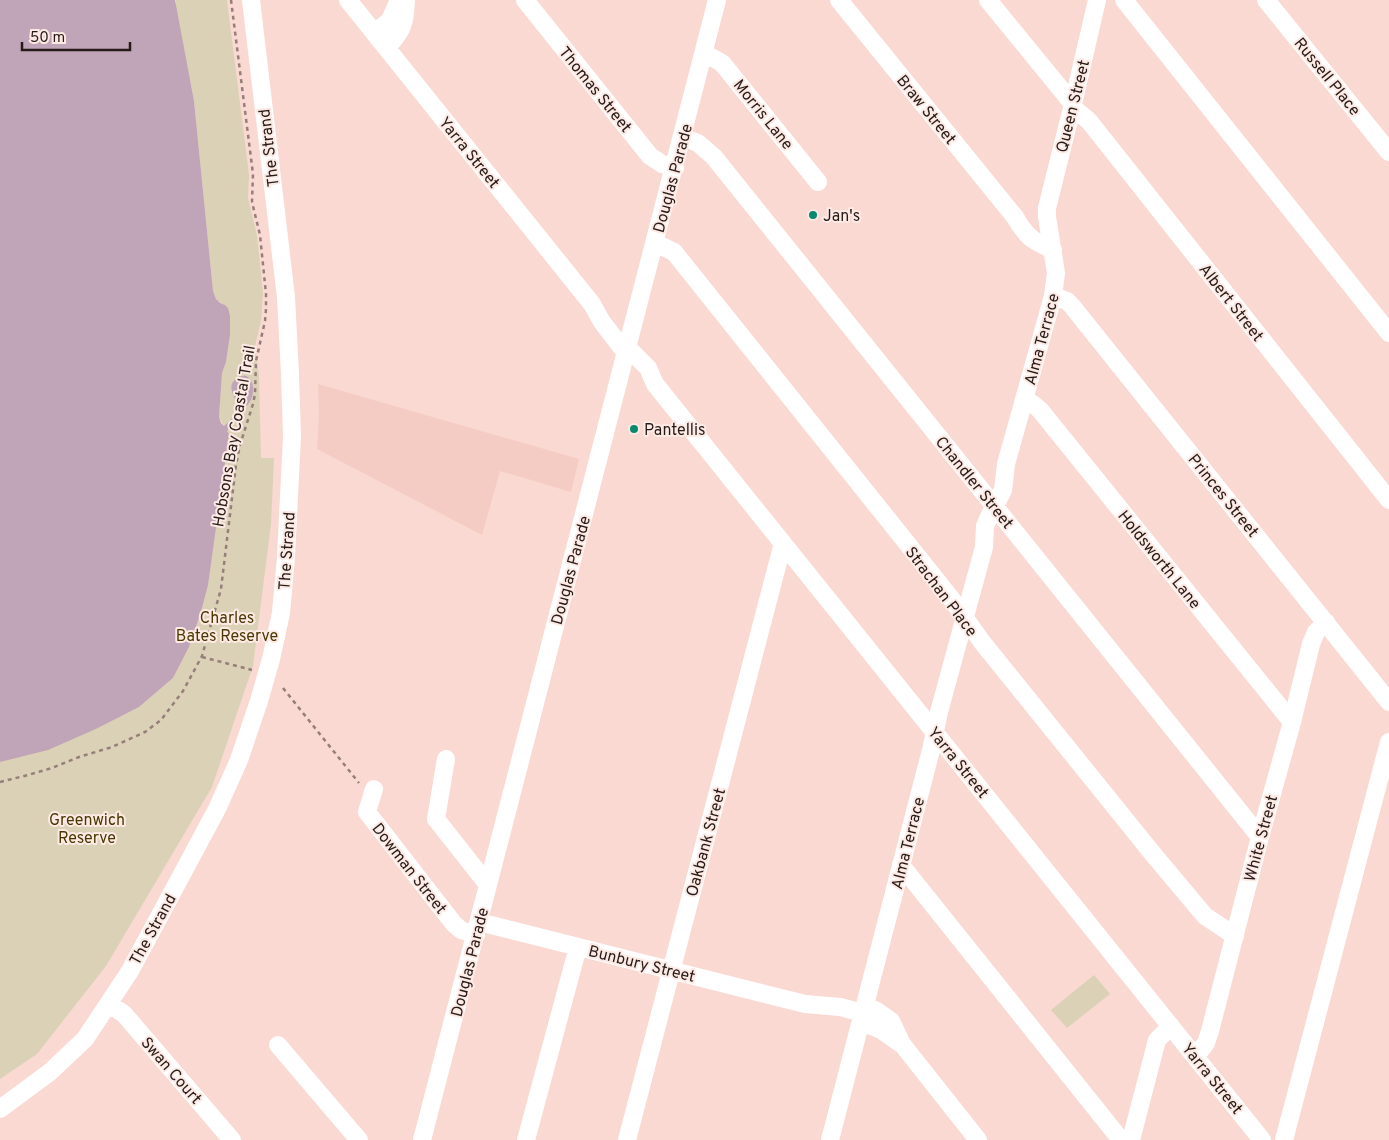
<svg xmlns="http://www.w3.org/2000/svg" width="1389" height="1140" viewBox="0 0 1389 1140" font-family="Overpass,sans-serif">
<rect width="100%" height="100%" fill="#fad9d2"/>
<path fill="#f4ccc3" d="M318,384L579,459L571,492L500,471L482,535L317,449L319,415Z"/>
<path fill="#dbd1b6" d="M176,0H227L249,175L248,198L257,235L263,293L261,321L255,346L259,375L261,458H274L271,524L253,666L212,787L106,966L37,1054L0,1079V762L98,728L139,707L173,678L189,647L200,615L229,434L219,417L222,373L226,362L230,335V316L225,305C217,302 216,299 213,291L194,101L176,12Z
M1094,975L1110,994L1067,1028L1051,1010Z"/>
<path fill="#c0a4b7" d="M0,0H175L194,101L213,291L216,299L220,303L225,305L228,308L230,316V335L226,362L222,373L219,417L221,423L224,426C229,422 237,414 237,407C237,398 225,387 236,379C239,376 243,375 246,376C256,380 254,397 249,403C244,409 248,403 243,409C238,417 234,424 227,431L229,434L208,585L200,615L189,647L173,678L139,707L98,728L48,750L0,762Z"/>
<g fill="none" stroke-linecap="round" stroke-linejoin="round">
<path stroke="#967f7a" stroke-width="2.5" stroke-dasharray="4 4" stroke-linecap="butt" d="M202,657L252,670
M283,688L359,783
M0,782L28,775L52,768L79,757L112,747L145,732L161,720L183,691L202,656L221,589L236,465L240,445L253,404L255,394L256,361L265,321L266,309V294L260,235L252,202L253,174L231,0"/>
<path stroke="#fff" stroke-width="18" d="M348,0L592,304L602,322L626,353
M525,0L650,156L662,164L675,168
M839,0L1015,217C1027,238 1032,240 1053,250
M988,0L1073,104
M1124,0L1389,333
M1266,0L1389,152
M375,33L390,20L399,0
M387,47C403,31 405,23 406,0
M704,53L722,63L818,182
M1072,107L1089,121L1389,500
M683,137L698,143L714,157L1260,837
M655,243L674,252L950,597L982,642L1153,854L1205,916L1235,936
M1053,296L1067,301L1072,306L1389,702
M628,348L648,368L655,384L1262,1140
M1024,399L1033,404L1040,410L1292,722
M446,759L436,819L488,885
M374,789L367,812L454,924L461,930L476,935
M901,865L1121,1140
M479,922L805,1004L840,1007L863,1013
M109,1004L124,1014L232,1140
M865,1005L877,1011L891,1021L902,1044L978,1140
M861,1022L881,1030L901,1044
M278,1045L359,1140
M1196,1056L1206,1043L1210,1031L1260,837L1292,722L1311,644L1316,632L1326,622
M0,1109L50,1072L85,1039L130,971L217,809L239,760L259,701L271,659L281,613L286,557L292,436L290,374L286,297L251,0
M422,1140L717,0
M526,1140L578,947
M627,1140L783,543
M830,1140L931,750L939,712L984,547L985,526L989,517L1003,490L1006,464L1053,296L1056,273L1047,217V208L1073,104L1097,0
M1131,1140L1157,1040L1171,1026
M1284,1140L1389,742"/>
</g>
<g fill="#098a6e" stroke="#feeae5" stroke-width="2">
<circle cx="813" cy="215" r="5"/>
<circle cx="634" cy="429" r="5"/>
</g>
<g text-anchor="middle" stroke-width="4" stroke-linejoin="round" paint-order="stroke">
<g font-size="16" fill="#261b18" stroke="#feeae5">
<text transform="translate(1328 76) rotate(51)" y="6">Russell Place</text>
<text transform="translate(596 89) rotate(51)" y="6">Thomas Street</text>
<text transform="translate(1072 106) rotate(-76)" y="6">Queen Street</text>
<text transform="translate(927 109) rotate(51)" y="6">Braw Street</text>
<text transform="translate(764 114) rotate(51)" y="6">Morris Lane</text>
<text transform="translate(268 148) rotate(-97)" y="6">The Strand</text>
<text transform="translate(470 152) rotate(51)" y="6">Yarra Street</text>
<text transform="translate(672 178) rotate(-75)" y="6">Douglas Parade</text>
<text transform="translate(1232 302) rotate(52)" y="6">Albert Street</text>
<text transform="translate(1041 339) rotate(-75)" y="6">Alma Terrace</text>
<text transform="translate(233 436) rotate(-80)" y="6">Hobsons Bay Coastal Trail</text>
<text transform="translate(975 482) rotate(51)" y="6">Chandler Street</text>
<text transform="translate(1224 495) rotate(51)" y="6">Princes Street</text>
<text transform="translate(286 551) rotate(-86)" y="6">The Strand</text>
<text transform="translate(1160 559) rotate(51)" y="6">Holdsworth Lane</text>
<text transform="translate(570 570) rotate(-75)" y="6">Douglas Parade</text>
<text transform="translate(942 591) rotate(53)" y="6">Strachan Place</text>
<text transform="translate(959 762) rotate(51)" y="6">Yarra Street</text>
<text transform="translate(1260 838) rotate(-75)" y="6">White Street</text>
<text transform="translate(705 842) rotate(-75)" y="6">Oakbank Street</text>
<text transform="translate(907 843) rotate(-76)" y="6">Alma Terrace</text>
<text transform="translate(410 868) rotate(52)" y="6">Dowman Street</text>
<text transform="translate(152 929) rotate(-61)" y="6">The Strand</text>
<text transform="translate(469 962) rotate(-76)" y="6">Douglas Parade</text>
<text transform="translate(642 963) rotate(14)" y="6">Bunbury Street</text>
<text transform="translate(172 1070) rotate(49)" y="6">Swan Court</text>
<text transform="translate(1213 1078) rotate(51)" y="6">Yarra Street</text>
</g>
<g font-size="16" fill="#261b18" stroke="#feeae5" text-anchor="start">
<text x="823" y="221">Jan's</text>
<text x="644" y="435">Pantellis</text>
</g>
<g font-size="16" fill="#493700" stroke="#feeae5">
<text x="227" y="623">Charles<tspan x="227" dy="18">Bates Reserve</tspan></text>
<text x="87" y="825">Greenwich<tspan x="87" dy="18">Reserve</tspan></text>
</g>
</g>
<path d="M22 42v8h108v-8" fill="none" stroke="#261b18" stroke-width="2.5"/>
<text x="30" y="42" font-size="15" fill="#261b18" stroke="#feeae5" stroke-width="4" paint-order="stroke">50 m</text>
</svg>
